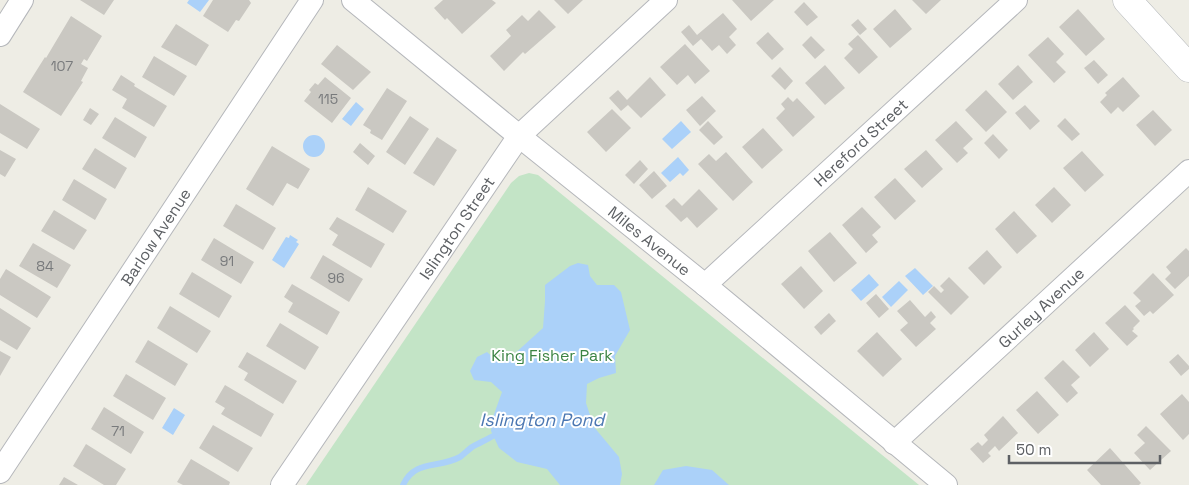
<svg xmlns="http://www.w3.org/2000/svg" width="1189" height="485" viewBox="0 0 1189 485" font-family="'Space Grotesk',sans-serif">
<rect width="100%" height="100%" fill="#eeede5"/>
<path fill="#c3e4c6" d="M529,173L538,175L919,485H306L511,183L519,176Z"/>
<path fill="#abd1f9" d="M189,0H209L200,12L187,3Z
M356,102L364,109L351,126L342,119Z
M681,121L691,132L672,149L662,139Z
M303 146a11 11 0 1 1 22 0a11 11 0 1 1-22 0Z
M678,157L689,170L683,176L680,173L670,182L661,173Z
M290,235L298,240L296,242L299,244L284,268L272,260L286,237L289,238Z
M578,263L588,265L590,276L597,285H614L621,292L630,330L615,356L616,373L599,378L587,384L586,403L594,427L619,457L622,474L620,485H560L547,469L517,462L499,448L491,431L493,417L502,392L491,382L474,380L470,371L477,357L487,352L497,361L512,356L543,328L545,301V285L570,266Z
M915,268L933,286L923,295L905,276Z
M869,274L879,285L861,301L851,290Z
M899,281L908,290L891,307L882,297Z
M174,408L185,415L173,435L162,428Z
M686,466L712,470L729,485H654L663,470Z"/>
<g fill="none" stroke-linecap="round" stroke-linejoin="round">
<path stroke="#abd1f9" stroke-width="6" d="M403,485C415,459 438,469 460,457C464,454 468,450 472,447C479,443 486,440 493,436"/>
</g>
<path fill="#cac8c2" d="M80,0H114L104,15Z
M213,0H249L251,3L239,21L236,20L228,32L203,16Z
M443,0H492L496,3L462,34L447,18L445,20L434,8Z
M554,0H583L568,14Z
M732,0H774L751,21Z
M912,0H941L926,14Z
M804,2L818,17L807,26L794,12Z
M895,9L912,29L890,48L873,29Z
M1078,9L1105,39L1086,56L1059,27Z
M539,10L556,27L525,54L523,52L504,71L490,56L511,36L506,30L522,15L528,21Z
M723,13L737,29L729,37L736,45L727,54L719,45L712,51L701,39L693,46L681,32L689,25L697,35Z
M71,16L102,36L87,61L84,59L81,64L88,68L81,81L83,82L61,116L23,92L45,57L46,58Z
M858,19L867,29L860,35L851,25Z
M176,24L209,45L196,66L161,47Z
M768,32L784,49L772,60L756,43Z
M858,35L878,57L859,74L844,58L853,49L848,44Z
M811,36L825,50L815,59L802,45Z
M1048,37L1064,54L1056,62L1066,72L1054,83L1028,55Z
M685,44L710,71L695,84L688,75L677,85L660,67Z
M337,45L371,72L353,90L321,64Z
M154,56L187,76L174,96L142,77Z
M1094,60L1108,75L1098,84L1084,68Z
M825,65L845,88L825,105L805,83Z
M1018,65L1033,82L1013,100L998,84Z
M780,67L793,81L785,90L771,76Z
M121,75L135,84L134,86L167,106L154,127L122,108L127,99L112,90Z
M325,77L351,98L332,123L304,101L311,92L309,90L315,83L318,85Z
M650,77L666,95L641,118L628,105L621,111L609,98L618,90L627,100Z
M1123,77L1140,96L1123,112L1118,107L1111,114L1100,102L1107,95L1105,93Z
M387,88L407,101L382,140L370,133L371,130L363,125Z
M986,90L1007,112L986,132L965,110Z
M702,96L716,111L700,126L686,110Z
M788,97L793,102L797,98L815,117L793,137L776,118L785,109L781,104Z
M0,104L40,129L27,149L0,133Z
M1025,105L1040,121L1030,130L1015,113Z
M90,108L99,114L91,125L83,120Z
M612,109L631,128L606,152L587,132Z
M1153,110L1172,130L1155,146L1136,125Z
M410,116L429,129L405,165L386,152Z
M115,117L147,137L135,158L102,138Z
M1065,118L1080,134L1072,141L1057,126Z
M708,121L723,137L714,145L699,130Z
M956,121L973,139L963,148L968,153L957,163L935,140Z
M763,128L783,150L762,169L742,147Z
M993,134L1008,150L999,159L984,143Z
M437,137L457,150L434,186L413,173Z
M360,143L375,156L368,165L353,152Z
M272,146L310,169L298,189L287,183L273,206L246,189Z
M95,148L127,168L115,189L82,169Z
M0,150L16,159L5,177L0,174Z
M926,150L943,169L922,188L904,169Z
M1082,151L1104,175L1085,192L1063,168Z
M726,152L753,182L733,201L698,164L709,154L716,161Z
M640,160L648,169L634,184L625,175Z
M654,171L667,186L652,199L639,185Z
M895,178L916,201L895,220L874,197Z
M74,179L107,199L95,220L62,200Z
M368,187L407,211L393,233L355,210Z
M1054,187L1071,205L1052,223L1035,205Z
M699,189L718,209L697,228L687,217L681,222L665,206L674,198L682,206Z
M236,204L276,228L263,250L223,226Z
M862,207L881,227L872,235L878,242L866,253L842,225Z
M54,210L87,230L74,250L41,231Z
M1014,211L1037,236L1017,254L995,229Z
M337,217L385,244L371,268L332,245L338,235L329,229Z
M830,232L857,263L834,282L808,251Z
M214,238L254,262L241,284L201,260Z
M33,243L71,265L57,288L19,266Z
M1186,248L1189,251V276L1175,289L1165,279L1171,273L1166,267Z
M987,250L1002,267L984,285L968,268Z
M323,255L363,279L349,302L310,278Z
M801,266L823,291L804,309L781,284Z
M6,269L51,297L37,318L0,295V279Z
M192,272L232,296L219,318L179,294Z
M1153,273L1174,295L1153,314L1150,311L1144,316L1135,306L1141,301L1133,293Z
M949,277L969,297L951,315L928,292L934,286L941,293L944,290L940,286Z
M292,284L340,312L327,335L288,312L293,303L284,297Z
M876,294L889,309L879,318L866,303Z
M910,300L925,317L931,311L936,317L930,323L936,329L916,347L900,330L908,323L897,311Z
M1125,305L1140,321L1133,328L1134,329L1132,331L1138,336L1127,346L1105,323Z
M170,306L211,331L197,353L157,328Z
M0,308L31,328L17,350L0,340Z
M829,313L836,321L821,335L814,327Z
M280,323L319,347L305,370L266,346Z
M877,332L902,359L883,377L857,351Z
M1094,332L1109,349L1090,367L1075,350Z
M148,340L188,364L175,386L135,362Z
M0,351L11,357L0,376Z
M247,352L297,381L283,404L244,380L248,373L238,367Z
M1178,354L1189,366V369L1181,376L1169,362Z
M1063,360L1080,377L1071,385L1078,393L1067,403L1044,378Z
M126,374L166,398L153,420L113,396Z
M225,385L274,414L261,437L221,414L225,408L215,402Z
M1037,391L1059,415L1038,434L1016,410Z
M1182,394L1189,402V434L1183,440L1160,414Z
M104,407L144,432L131,454L91,429Z
M1003,416L1018,433L999,451L995,446L988,453L991,456L983,463L970,449L978,442L982,446L988,440L984,435Z
M213,425L253,448L238,472L199,448Z
M1146,426L1171,451L1150,470L1134,453L1145,443L1137,435Z
M86,444L126,469L116,485H104L73,466Z
M1110,448L1141,483L1139,485H1101L1087,470Z
M191,459L230,482L229,485H183L177,482Z
M64,477L78,485H59Z"/>
<g fill="none" stroke-linecap="round" stroke-linejoin="round">
<defs>
<g id="street">
<path id="s1" d="M353,0L519,136L705,285L946,485"/>
<path d="M0,35L22,0"/>
<path id="s2" d="M705,285L1016,0"/>
<path id="s3" d="M894,443L1189,171"/>
<path id="s4" d="M0,472L312,0"/>
<path id="s5" d="M282,485L519,136L666,0"/>
</g>
<path id="secondary" d="M1127,0L1189,68"/>
</defs>
<use href="#street" stroke="#b5b7bb" stroke-width="24"/>
<use href="#secondary" stroke="#b4b7bb" stroke-width="29"/>
<use href="#street" stroke="#fff" stroke-width="22"/>
<use href="#secondary" stroke="#fff" stroke-width="28"/>
</g>
<g text-anchor="middle" stroke-width="4" stroke-linejoin="round" paint-order="stroke">
<g font-size="14" fill="#787a7c">
<text x="62" y="71">107</text>
<text x="328" y="104">115</text>
<text x="227" y="266">91</text>
<text x="45" y="271">84</text>
<text x="336" y="283">96</text>
<text x="118" y="436">71</text>
</g>
<g font-size="16" fill="#5d6064" stroke="#fff">
<text dy="6" stroke="none"><textPath href="#s2" startOffset="211">Hereford Street</textPath></text>
<text dy="6" stroke="none"><textPath href="#s5" startOffset="311">Islington Street</textPath></text>
<text dy="6" stroke="none"><textPath href="#s4" startOffset="282">Barlow Avenue</textPath></text>
<text dy="6" stroke="none"><textPath href="#s1" startOffset="382">Miles Avenue</textPath></text>
<text dy="6" stroke="none"><textPath href="#s3" startOffset="200">Gurley Avenue</textPath></text>
</g>
<g font-size="16" fill="#3c8444" stroke="#fff">
<text x="552" y="361">King Fisher Park</text>
</g>
<g font-size="18" font-style="italic" fill="#4b77b2" stroke="#fff">
<text x="542" y="426">Islington Pond</text>
</g>
</g>
<path d="M1009 455v8h151v-8" fill="none" stroke="#5d6064" stroke-width="2.5"/>
<text x="1016" y="455" font-size="15" fill="#5d6064" stroke="#ffffff" stroke-width="4" paint-order="stroke">50 m</text>
</svg>
